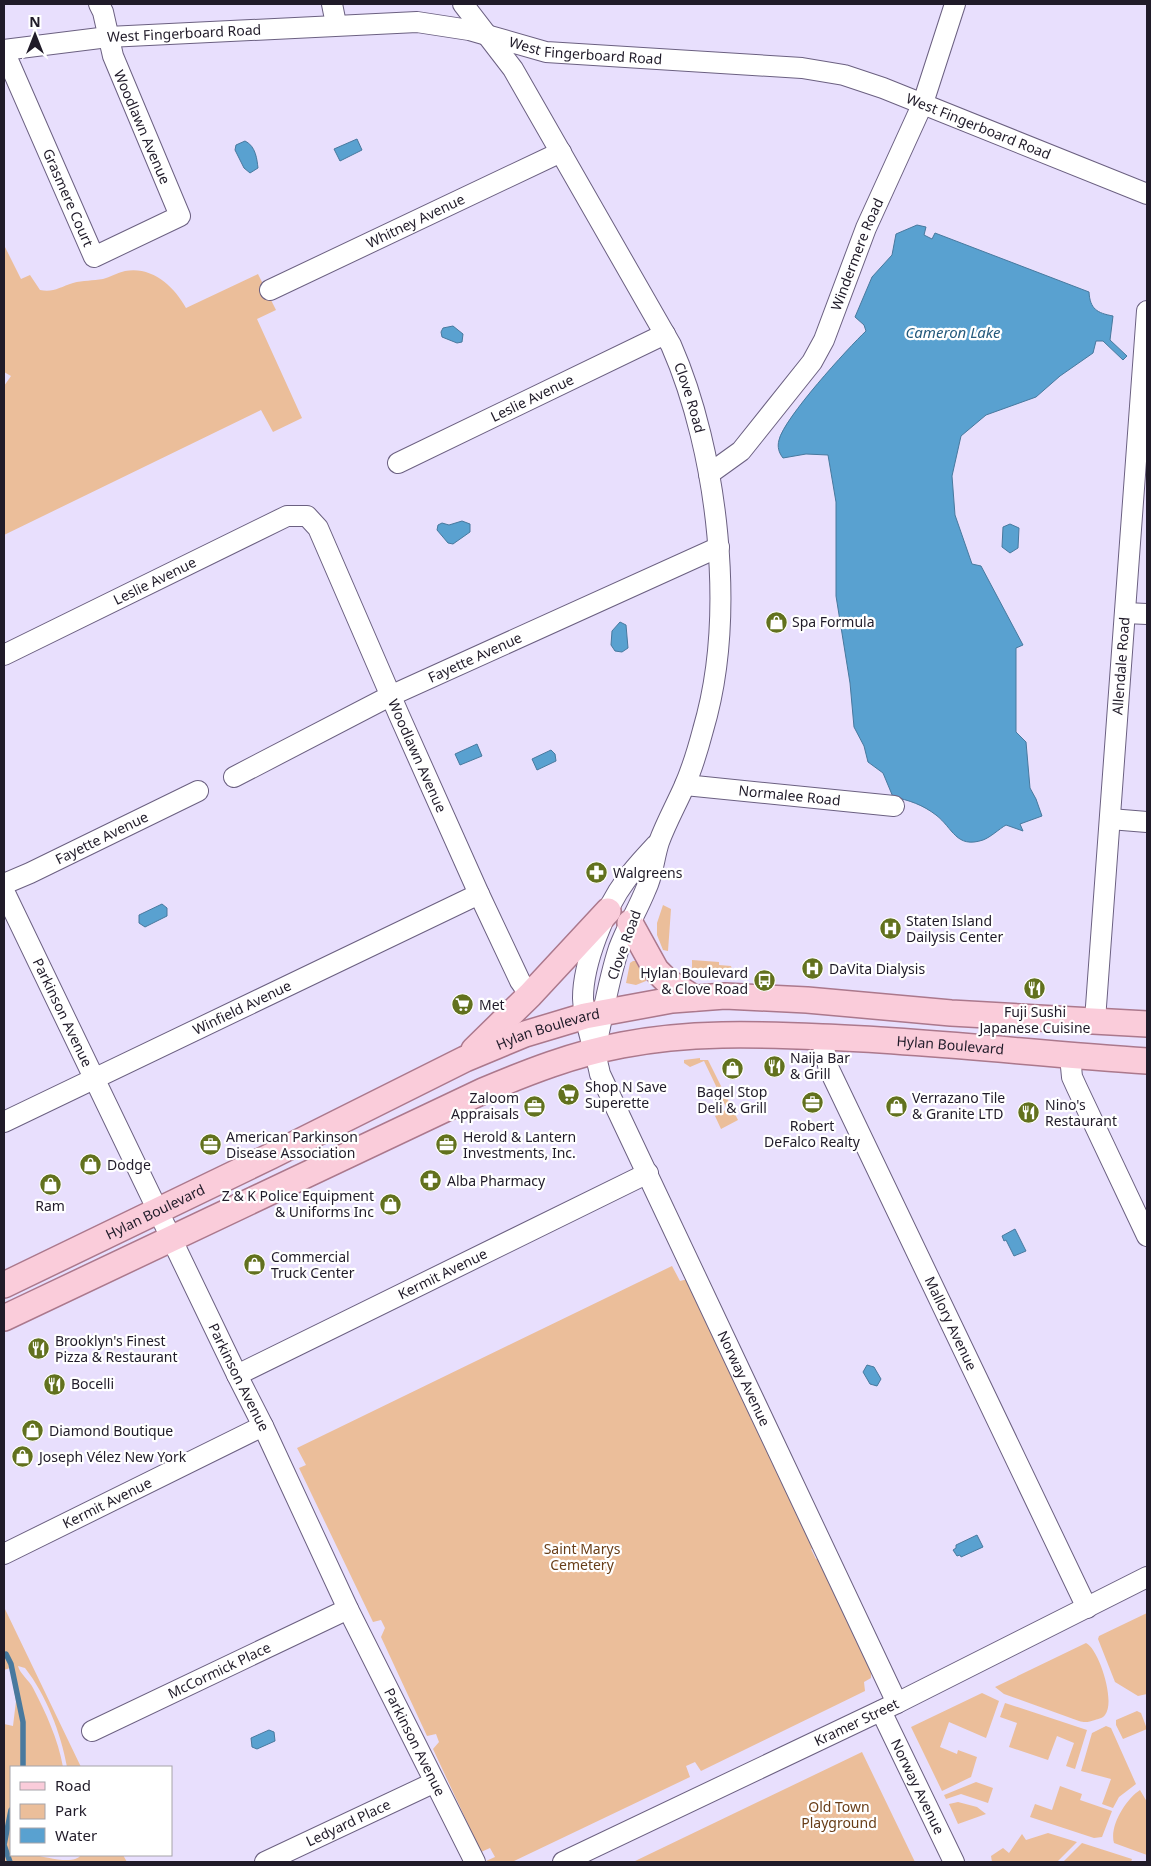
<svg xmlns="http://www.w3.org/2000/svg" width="1151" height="1866" viewBox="0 0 1151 1866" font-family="'Noto Sans',sans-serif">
<rect width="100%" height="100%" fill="#e8dffd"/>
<path fill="#ebbe9a" d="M4,245L21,279L30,275L40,290C53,293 60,287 73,283C83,280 93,281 103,279C110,277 117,273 125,271C152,266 174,286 186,308L258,274L276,310L257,319L302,418L273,432L261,410L4,535V386L11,376L4,372Z
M663,905L671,909L668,951L663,950L657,935V923Z
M692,960L719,962V965L731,966L734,977L695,976L692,975Z
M633,961H637L647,977L646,981L636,985L626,983L630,963Z
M700,1058V1060H708L738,1120L721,1129L715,1116L727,1109L704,1061L690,1067L684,1063V1060Z
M672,1266L680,1281L688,1279L817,1544L811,1549L816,1559L820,1558L871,1671V1678L864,1682L865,1691L701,1771L695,1762L686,1766L690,1777L512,1862H488L486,1861L495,1857L490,1848L481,1852L433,1749L439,1742L436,1734L427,1736L381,1637L385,1628L381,1620L373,1622L299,1468L306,1465L297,1448Z
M4,1607L81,1767H67C61,1733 46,1695 25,1668L18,1666C20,1674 29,1680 33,1688C46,1713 58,1739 63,1767H11V1855C18,1855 25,1854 32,1855C45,1856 73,1866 81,1855H123L127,1862H4V1724L13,1726L16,1701L10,1668L4,1670Z
M1147,1613V1694L1138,1696L1115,1682L1098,1639L1099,1636Z
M1086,1643C1099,1649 1116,1702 1105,1715C1103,1718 1098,1719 1095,1720C1089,1722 1085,1723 1079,1721L1004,1694L995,1687Z
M982,1693L999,1701L986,1738L949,1722L940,1747L957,1754L958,1750L977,1757L971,1777L942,1791L911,1727Z
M1005,1703L1087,1730L1075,1769L1066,1766L1074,1743L1057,1736L1048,1760L1009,1747L1017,1723L1000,1717Z
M1137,1711L1141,1713L1147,1729L1123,1739L1116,1725V1720Z
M1106,1726L1111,1728L1136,1784L1119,1797L1113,1808L1102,1804L1111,1779L1081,1771L1092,1733Z
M862,1752L915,1862H633Z
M976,1782L993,1788L988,1803L961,1794L946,1799L944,1795Z
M1060,1786L1082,1794L1080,1800L1112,1811L1102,1837L1094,1838L1030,1817L1035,1804L1052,1810Z
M1140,1790L1147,1802V1855L1114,1843C1109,1826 1126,1799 1140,1790Z
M958,1802L977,1807L986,1814L958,1824L949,1804Z
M1048,1833L1077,1842L1057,1862H992L991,1856L1003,1848L1009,1853L1022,1834L1026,1840Z
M1082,1843L1132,1859L1131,1862H1063Z"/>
<path fill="#59a1d0" stroke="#48799e" d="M357,139L362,150L340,161L334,149Z
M245,141C256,146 257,160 258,168L250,173L244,168L235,150L236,145Z
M917,225L926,227L924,235L932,239L935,233L1089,292C1090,309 1097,313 1113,316L1110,340L1127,356L1123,360L1103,341H1096L1093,353L1060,376L1036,397L986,415L961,436L952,476L955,515L972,564L981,566L1023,645L1016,648V732L1026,742L1030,788L1036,799L1042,816L1020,824L1023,831L1006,825C999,829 991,837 983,840C956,849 953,828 936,815C923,805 909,800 893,797L883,773L868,762L864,746L854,727L850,683L836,596V502L828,455L806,454L783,458C779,453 777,447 779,440C784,418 848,348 866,331L864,325L855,317L872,277L892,255L896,234Z
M453,326L463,334L462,342L457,343L442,337L441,332L443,328Z
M462,521L470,524V532L453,544L448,543L437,530L438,525L442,523L449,525Z
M1010,524L1019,528L1018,548L1010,553L1002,547L1003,527Z
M620,622L626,625L628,648L622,652L615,651L611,645L612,631Z
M477,744L482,756L460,765L455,754Z
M551,750L555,754L556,761L537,770L532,759Z
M162,904L167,908V916L145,927L139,923V915Z
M1015,1229L1026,1251L1014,1256L1006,1240L1004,1241L1002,1236Z
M867,1365L874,1367L881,1379L877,1386L870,1384L863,1372Z
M977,1535L983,1547L961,1557L960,1555L957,1556L953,1550L956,1548V1545Z
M269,1730L274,1732L275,1741L257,1749L252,1747L251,1738Z"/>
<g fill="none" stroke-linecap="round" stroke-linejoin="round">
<path stroke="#48799e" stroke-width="5.5" d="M6,1654L11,1664L23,1722V1767
M10,1862L4,1845L11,1810"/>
<defs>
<g id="minor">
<path d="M332,4L336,24"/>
<path id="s1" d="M463,4L513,69L671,345C718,452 737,616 703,730C698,749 692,769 684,787C676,805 666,823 659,842C654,857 653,875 646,889C638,909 627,927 619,948C608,981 603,1016 595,1050"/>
<path id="s2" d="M4,50L108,37L417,22L469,30L546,52L802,68L844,75L883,88L1147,194"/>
<path id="s3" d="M4,51L94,257L180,216L113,56L103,12L99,4"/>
<path id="s4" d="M270,290L561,152"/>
<path id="s5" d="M398,463L665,334"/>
<path id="s6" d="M709,474L741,451L812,362L824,340L866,228L923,103L955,4"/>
<path d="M1125,613L1147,614"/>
<path id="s7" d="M4,655L287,516H307L318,528L399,715L479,894L520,981L530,995"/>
<path id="s8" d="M234,777L390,696L719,547"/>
<path id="s9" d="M685,785L894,806"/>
<path d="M1110,819L1147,822"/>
<path id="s10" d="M656,845C646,856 635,867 626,880C605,908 583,963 583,998C584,1024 595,1049 600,1074L897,1703"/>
<path id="s11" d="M4,884L30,873L198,791"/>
<path id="s12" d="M4,891L237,1375L263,1426L348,1609L475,1862"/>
<path id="s13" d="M1095,1020L1147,311"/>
<path id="s14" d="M821,1037L829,1069L1087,1608"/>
<path d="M1070,1056L1072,1077L1077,1088L1147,1236"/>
<path id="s15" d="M4,1122L479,894"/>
<path id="s16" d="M237,1375L648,1173"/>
<path id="s17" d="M4,1554L263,1426"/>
<path id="s18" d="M881,1711L954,1862"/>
<path id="s19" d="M92,1731L348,1609"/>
<path id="s20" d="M265,1862L433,1783"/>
<path id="s21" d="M563,1862L897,1703L1147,1577"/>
</g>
<g id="major">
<path d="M630,923L656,970L668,982L694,998"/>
<path d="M474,1050L530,995L608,911"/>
<path id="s22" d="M4,1285L271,1156L465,1059L525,1034L585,1016L672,1000L725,996L807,1000L951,1013L1147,1024"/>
<path id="s23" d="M4,1318L483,1091C528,1072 574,1054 622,1045C689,1032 755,1034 822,1037C931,1041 1039,1054 1147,1061"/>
</g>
</defs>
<use href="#minor" stroke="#6b6081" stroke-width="22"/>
<use href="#major" stroke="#ab788c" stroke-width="28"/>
<use href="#minor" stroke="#fff" stroke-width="20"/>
<use href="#major" stroke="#faccda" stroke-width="25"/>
</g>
<defs>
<symbol id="shop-disc" viewBox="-11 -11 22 22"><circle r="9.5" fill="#62711e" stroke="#fff"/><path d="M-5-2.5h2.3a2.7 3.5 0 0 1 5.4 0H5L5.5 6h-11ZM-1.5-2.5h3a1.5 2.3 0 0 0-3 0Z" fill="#fff"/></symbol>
<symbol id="pharmacy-disc" viewBox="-11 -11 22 22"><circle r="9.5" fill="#62711e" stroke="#fff"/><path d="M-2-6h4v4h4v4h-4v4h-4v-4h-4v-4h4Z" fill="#fff"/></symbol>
<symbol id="hospital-disc" viewBox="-11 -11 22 22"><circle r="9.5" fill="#62711e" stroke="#fff"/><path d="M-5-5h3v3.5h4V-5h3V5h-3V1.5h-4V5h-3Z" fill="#fff"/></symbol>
<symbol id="bus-disc" viewBox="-11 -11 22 22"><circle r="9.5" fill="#62711e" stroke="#fff"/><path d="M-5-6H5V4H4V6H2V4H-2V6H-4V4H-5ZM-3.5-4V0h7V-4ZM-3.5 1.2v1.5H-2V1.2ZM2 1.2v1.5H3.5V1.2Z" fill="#fff"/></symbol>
<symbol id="restaurant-disc" viewBox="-11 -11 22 22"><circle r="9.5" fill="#62711e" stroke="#fff"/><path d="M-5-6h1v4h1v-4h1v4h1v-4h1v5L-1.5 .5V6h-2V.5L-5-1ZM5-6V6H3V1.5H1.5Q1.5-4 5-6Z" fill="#fff"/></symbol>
<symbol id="supermarket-disc" viewBox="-11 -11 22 22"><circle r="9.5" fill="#62711e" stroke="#fff"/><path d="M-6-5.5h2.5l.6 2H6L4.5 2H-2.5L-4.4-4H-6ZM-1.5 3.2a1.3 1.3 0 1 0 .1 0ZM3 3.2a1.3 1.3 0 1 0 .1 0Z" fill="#fff"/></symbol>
<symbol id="office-disc" viewBox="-11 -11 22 22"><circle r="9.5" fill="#62711e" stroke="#fff"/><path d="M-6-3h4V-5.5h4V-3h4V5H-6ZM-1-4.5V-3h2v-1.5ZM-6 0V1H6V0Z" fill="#fff"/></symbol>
</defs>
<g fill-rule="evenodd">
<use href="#shop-disc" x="764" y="610" width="25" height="25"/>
<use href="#pharmacy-disc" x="584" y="860" width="25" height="25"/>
<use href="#hospital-disc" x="878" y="916" width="25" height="25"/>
<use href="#hospital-disc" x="800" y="956" width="25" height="25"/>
<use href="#bus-disc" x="752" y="968" width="25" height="25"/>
<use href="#restaurant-disc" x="1022" y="976" width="25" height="25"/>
<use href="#supermarket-disc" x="450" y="992" width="25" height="25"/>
<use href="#restaurant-disc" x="762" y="1054" width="25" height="25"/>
<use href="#shop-disc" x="720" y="1056" width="25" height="25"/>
<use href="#supermarket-disc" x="556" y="1082" width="25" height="25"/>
<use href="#office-disc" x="800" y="1090" width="25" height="25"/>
<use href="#office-disc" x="522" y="1094" width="25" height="25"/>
<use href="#shop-disc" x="884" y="1094" width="25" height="25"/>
<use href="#restaurant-disc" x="1016" y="1100" width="25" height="25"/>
<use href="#office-disc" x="198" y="1132" width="25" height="25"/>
<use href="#office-disc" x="434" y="1132" width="25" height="25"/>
<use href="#shop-disc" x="78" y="1152" width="25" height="25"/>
<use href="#pharmacy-disc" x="418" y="1168" width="25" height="25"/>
<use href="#shop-disc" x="38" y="1172" width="25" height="25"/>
<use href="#shop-disc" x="378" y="1192" width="25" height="25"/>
<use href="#shop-disc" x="242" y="1252" width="25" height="25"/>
<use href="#restaurant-disc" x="26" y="1336" width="25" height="25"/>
<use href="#restaurant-disc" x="42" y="1372" width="25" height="25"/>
<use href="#shop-disc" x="20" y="1418" width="25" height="25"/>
<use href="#shop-disc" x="10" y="1444" width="25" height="25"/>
</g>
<g text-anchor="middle" stroke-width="4.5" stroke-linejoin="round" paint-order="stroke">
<g font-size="14" fill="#201b29" stroke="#fff">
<text dy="5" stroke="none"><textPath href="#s2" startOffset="181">West Fingerboard Road</textPath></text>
<text dy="5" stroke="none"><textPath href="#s2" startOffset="586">West Fingerboard Road</textPath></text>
<text dy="5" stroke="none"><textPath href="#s2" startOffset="990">West Fingerboard Road</textPath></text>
<text transform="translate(142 127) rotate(67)" y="5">Woodlawn Avenue</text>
<text dy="5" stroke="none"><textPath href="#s3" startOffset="160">Grasmere Court</textPath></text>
<text dy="5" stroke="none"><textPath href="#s4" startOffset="161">Whitney Avenue</textPath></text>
<text dy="5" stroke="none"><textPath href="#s6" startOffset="270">Windermere Road</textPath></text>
<text dy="5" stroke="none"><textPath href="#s1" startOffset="456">Clove Road</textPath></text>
<text dy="5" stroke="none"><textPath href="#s5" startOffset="149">Leslie Avenue</textPath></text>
<text dy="5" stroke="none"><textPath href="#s7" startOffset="168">Leslie Avenue</textPath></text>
<text dy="5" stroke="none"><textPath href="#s8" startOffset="269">Fayette Avenue</textPath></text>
<text dy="5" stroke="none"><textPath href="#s13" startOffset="355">Allendale Road</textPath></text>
<text dy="5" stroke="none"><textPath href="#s7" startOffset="600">Woodlawn Avenue</textPath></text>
<text dy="5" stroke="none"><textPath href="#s9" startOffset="105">Normalee Road</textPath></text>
<text dy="5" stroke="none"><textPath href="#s11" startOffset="108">Fayette Avenue</textPath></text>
<text transform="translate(624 945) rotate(-70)" y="5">Clove Road</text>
<text dy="5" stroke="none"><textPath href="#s15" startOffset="264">Winfield Avenue</textPath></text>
<text dy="5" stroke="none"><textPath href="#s12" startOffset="135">Parkinson Avenue</textPath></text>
<text dy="5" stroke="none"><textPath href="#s22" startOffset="602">Hylan Boulevard</textPath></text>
<text dy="5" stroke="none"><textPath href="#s23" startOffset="1006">Hylan Boulevard</textPath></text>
<text dy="5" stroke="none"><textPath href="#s22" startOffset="168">Hylan Boulevard</textPath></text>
<text dy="5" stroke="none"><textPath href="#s16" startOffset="229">Kermit Avenue</textPath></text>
<text dy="5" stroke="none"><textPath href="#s14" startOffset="315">Mallory Avenue</textPath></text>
<text dy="5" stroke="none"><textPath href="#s12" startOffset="540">Parkinson Avenue</textPath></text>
<text dy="5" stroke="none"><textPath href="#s10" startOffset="588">Norway Avenue</textPath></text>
<text dy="5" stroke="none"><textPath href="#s17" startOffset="115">Kermit Avenue</textPath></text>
<text dy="5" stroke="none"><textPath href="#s19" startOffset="141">McCormick Place</textPath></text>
<text dy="5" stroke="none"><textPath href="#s21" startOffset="325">Kramer Street</textPath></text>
<text dy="5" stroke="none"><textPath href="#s12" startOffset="945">Parkinson Avenue</textPath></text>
<text dy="5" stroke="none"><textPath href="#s18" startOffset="84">Norway Avenue</textPath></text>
<text dy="5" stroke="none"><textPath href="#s20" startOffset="92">Ledyard Place</textPath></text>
</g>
<g font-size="14" fill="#201b29" stroke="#fff" text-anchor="start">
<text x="792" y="627">Spa Formula</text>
<text x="613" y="878">Walgreens</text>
<text x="906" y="926">Staten Island<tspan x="906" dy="16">Dailysis Center</tspan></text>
<text x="829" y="974">DaVita Dialysis</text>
<text x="748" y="978" text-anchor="end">Hylan Boulevard<tspan x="748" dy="16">&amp; Clove Road</tspan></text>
<text x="479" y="1010">Met</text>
<text x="1035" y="1017" text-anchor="middle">Fuji Sushi<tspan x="1035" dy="16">Japanese Cuisine</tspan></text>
<text x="790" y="1063">Naija Bar<tspan x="790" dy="16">&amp; Grill</tspan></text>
<text x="585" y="1092">Shop N Save<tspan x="585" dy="16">Superette</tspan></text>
<text x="732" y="1097" text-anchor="middle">Bagel Stop<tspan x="732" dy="16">Deli &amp; Grill</tspan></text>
<text x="519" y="1103" text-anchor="end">Zaloom<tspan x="519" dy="16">Appraisals</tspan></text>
<text x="912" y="1103">Verrazano Tile<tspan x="912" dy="16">&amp; Granite LTD</tspan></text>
<text x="1045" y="1110">Nino's<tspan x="1045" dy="16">Restaurant</tspan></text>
<text x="812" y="1131" text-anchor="middle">Robert<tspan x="812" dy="16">DeFalco Realty</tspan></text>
<text x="226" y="1142">American Parkinson<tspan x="226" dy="16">Disease Association</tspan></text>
<text x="463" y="1142">Herold &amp; Lantern<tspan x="463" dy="16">Investments, Inc.</tspan></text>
<text x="107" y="1170">Dodge</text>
<text x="447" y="1186">Alba Pharmacy</text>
<text x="374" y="1201" text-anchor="end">Z &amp; K Police Equipment<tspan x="374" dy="16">&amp; Uniforms Inc</tspan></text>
<text x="50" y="1211" text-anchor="middle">Ram</text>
<text x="271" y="1262">Commercial<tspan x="271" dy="16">Truck Center</tspan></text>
<text x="55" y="1346">Brooklyn's Finest<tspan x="55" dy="16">Pizza &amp; Restaurant</tspan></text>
<text x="71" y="1389">Bocelli</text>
<text x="49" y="1436">Diamond Boutique</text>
<text x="39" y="1462">Joseph Vélez New York</text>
</g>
<g font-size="14" fill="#683d17" stroke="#fff">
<text x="582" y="1554">Saint Marys<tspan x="582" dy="16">Cemetery</tspan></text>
<text x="839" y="1812">Old Town<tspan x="839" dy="16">Playground</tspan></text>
</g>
<g font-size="15" font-style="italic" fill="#255a7c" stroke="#fff">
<text x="953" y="338">Cameron Lake</text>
</g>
</g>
<rect width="1151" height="1866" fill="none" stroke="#201b29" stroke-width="10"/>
<rect x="10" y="1766" width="162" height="90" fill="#ffffff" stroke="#a6a4a9"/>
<rect x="20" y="1782" width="25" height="8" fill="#faccda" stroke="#a6a4a9"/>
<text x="55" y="1791" font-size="15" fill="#201b29">Road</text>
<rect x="20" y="1804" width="25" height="15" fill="#ebbe9a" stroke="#a6a4a9"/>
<text x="55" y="1816" font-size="15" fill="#201b29">Park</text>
<rect x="20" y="1828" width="25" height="15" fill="#59a1d0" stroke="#a6a4a9"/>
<text x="55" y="1841" font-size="15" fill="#201b29">Water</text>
<g transform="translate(35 35)" stroke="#ffffff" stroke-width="4" paint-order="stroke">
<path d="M0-4L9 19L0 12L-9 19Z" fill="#201b29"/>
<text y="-8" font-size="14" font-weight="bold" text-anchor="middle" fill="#201b29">N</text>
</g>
</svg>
